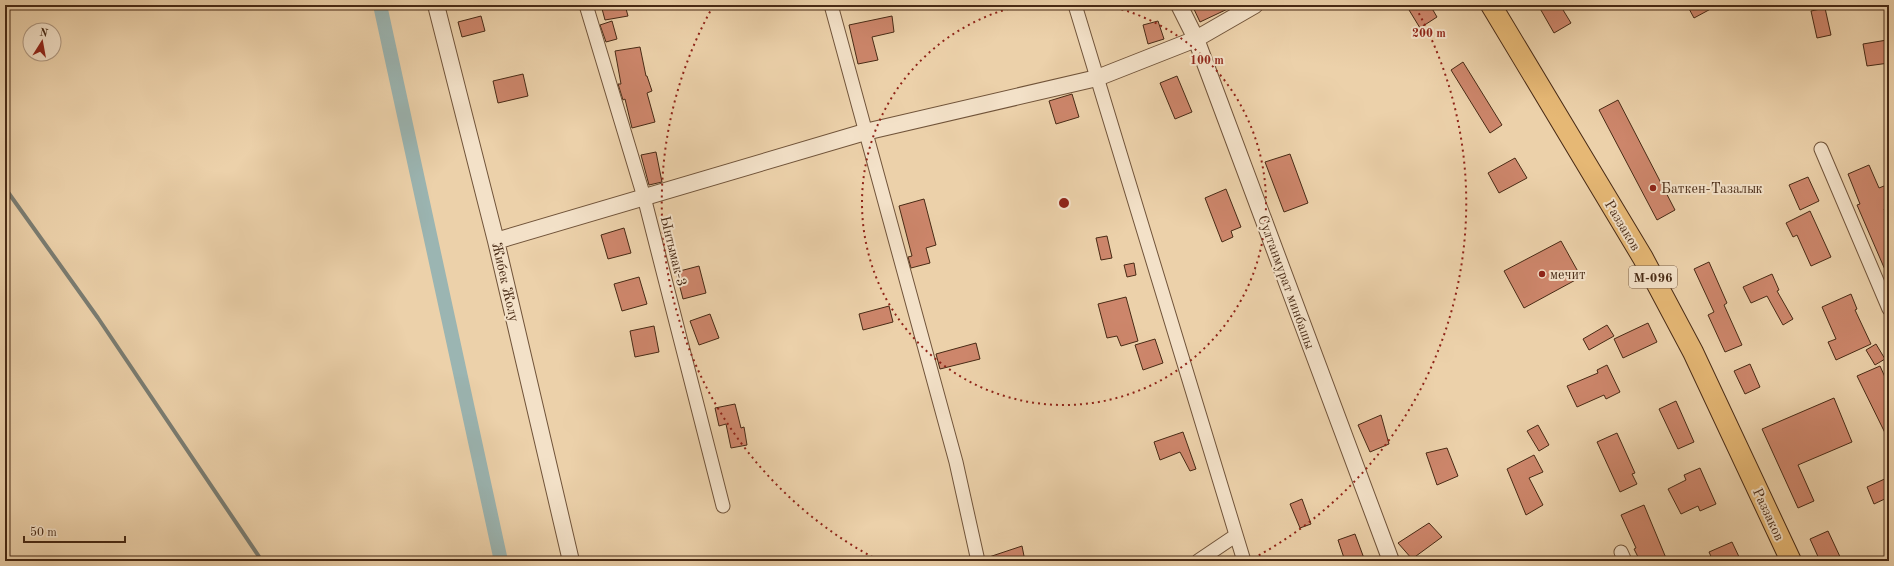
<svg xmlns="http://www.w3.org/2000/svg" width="1894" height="566" viewBox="0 0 1894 566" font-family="'Old Standard TT',serif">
<rect width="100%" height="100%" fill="#ecd1aa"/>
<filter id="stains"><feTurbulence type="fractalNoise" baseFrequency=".005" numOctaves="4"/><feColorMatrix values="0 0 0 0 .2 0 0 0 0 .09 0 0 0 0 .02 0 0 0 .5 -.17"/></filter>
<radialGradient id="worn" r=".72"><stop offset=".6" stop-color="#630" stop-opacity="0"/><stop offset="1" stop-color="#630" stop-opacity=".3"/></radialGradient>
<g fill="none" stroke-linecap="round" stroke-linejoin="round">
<path stroke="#7a7d73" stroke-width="4" d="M5,188L98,318L262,561"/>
<path stroke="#9bb5b2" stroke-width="14" d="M380,5L501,561"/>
</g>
<path fill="#cd866b" stroke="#482a15" d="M601,5H625L628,16L605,20Z
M1192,5H1236L1200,22Z
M1406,5H1430L1437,17L1420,28Z
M1538,5H1560L1571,23L1554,33Z
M1687,5H1718L1694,18Z
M1825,8L1831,35L1817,38L1811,11Z
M481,16L485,31L462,37L458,22Z
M892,16L894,32L872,37L878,60L858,64L849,25Z
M612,21L617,39L606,42L600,25Z
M1158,21L1164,39L1148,44L1143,25Z
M1887,40L1889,63L1867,66L1863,44Z
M640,47L646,76H647L652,91L647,93L655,122L632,128L625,99L623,100L618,84H621L615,51Z
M1463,62L1502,125L1490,133L1451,70Z
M523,74L528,96L498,103L493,81Z
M1177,76L1192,112L1175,119L1160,83Z
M1072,94L1079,117L1056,124L1049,101Z
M1618,100L1675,210L1657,220L1599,110Z
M656,152L662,182L649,185L641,155Z
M1290,154L1308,203L1284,212L1265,162Z
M1515,158L1527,178L1499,193L1488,173Z
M1869,165L1879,188L1889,184V207L1884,209L1889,220V279L1857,205L1860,204L1848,174Z
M1808,177L1819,201L1800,210L1789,185Z
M1226,189L1241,227L1231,231L1233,237L1222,242L1205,198Z
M924,199L936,245L926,248L930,263L911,268L908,257L912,256L899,206Z
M1810,211L1831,257L1811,266L1797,235L1793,237L1786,223Z
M624,228L631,253L608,259L601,235Z
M1107,236L1112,258L1101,260L1096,238Z
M1561,241L1581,277L1524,308L1504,271Z
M1709,262L1727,303L1724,305L1742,345L1725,352L1708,315L1714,312L1694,269Z
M1134,263L1136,275L1127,277L1124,265Z
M699,266L706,293L683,299L676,272Z
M1772,274L1779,290L1777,291L1793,319L1783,325L1767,296L1751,303L1743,287Z
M639,277L647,304L622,311L614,284Z
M1851,294L1857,309L1855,310L1871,344L1836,360L1828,342L1836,339L1822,307Z
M1126,297L1138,341L1121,346L1117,336L1107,338L1098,304Z
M889,306L893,322L863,330L859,314Z
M710,314L719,338L699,345L690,321Z
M1648,323L1657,342L1623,358L1614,339Z
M1607,325L1614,336L1589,350L1583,339Z
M654,326L659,352L635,357L630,331Z
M1155,339L1163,363L1143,370L1135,345Z
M976,343L980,359L940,369L936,354Z
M1876,344L1885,359L1875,365L1866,350Z
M1750,364L1760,387L1745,394L1734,371Z
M1607,365L1620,392L1606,399L1604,395L1577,407L1567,386L1598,373L1597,370Z
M1880,366L1889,386V441L1857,376Z
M1834,398L1852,442L1798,465L1814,501L1798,508L1762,429Z
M1676,401L1694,442L1678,449L1659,409Z
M735,404L741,428L744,427L747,445L731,448L726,424L719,426L715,408Z
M1381,415L1389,444L1370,452L1358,425Z
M1538,425L1549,445L1539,451L1527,431Z
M1183,432L1196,469L1190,471L1180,452L1160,460L1154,442Z
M1617,433L1635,473L1632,474L1637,484L1620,492L1597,442Z
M1447,448L1458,476L1437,485L1426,453Z
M1534,455L1543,472L1529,478L1543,505L1526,515L1507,469Z
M1700,468L1716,504L1700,511L1698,506L1681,514L1668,489L1686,480L1684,475Z
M1889,477V497L1874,504L1867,487Z
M1302,499L1311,524L1300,528L1290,504Z
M1644,505L1666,558L1660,561H1640L1634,549L1636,548L1621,515Z
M1429,523L1442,537L1412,559L1398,543Z
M1828,531L1842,561H1820L1810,539Z
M1355,534L1365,561H1345L1338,540Z
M1732,542L1741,561H1713L1709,552Z
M1022,546L1025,561H986V558Z"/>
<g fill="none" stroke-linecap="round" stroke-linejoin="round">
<defs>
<path id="minor" d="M586,5L644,197L723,506
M831,5L956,462L978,561
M1075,5L1244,561
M1821,149L1889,309
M1621,552L1625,561
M1198,561L1235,536"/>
<path id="tertiary" d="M436,5L496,241L571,561
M1179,5L1196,39L1391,561
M496,241L865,132L1097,78L1196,39L1255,5"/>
<path id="primary" d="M1491,5L1643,258L1693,352L1791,561"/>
</defs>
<use href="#minor" stroke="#71543a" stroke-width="15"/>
<use href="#tertiary" stroke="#71543a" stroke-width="18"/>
<use href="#primary" stroke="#482a15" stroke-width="22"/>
<use href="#minor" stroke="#f3e1c8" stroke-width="13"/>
<use href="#tertiary" stroke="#f3e1c8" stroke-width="16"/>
<use href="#primary" stroke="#e6b875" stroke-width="20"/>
</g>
<g fill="none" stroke="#8f2418" stroke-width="2" stroke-dasharray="2 4">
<path d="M1104 5A202 202 0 1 1 1024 5"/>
<path d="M878 560A403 403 0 0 1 712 8M1416 8A403 403 0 0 1 1250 560"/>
</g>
<g fill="#8f2418" stroke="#f3e1c8" stroke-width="1.5">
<circle cx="1653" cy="188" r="4"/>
<circle cx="1542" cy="274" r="4"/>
</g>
<g text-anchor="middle" stroke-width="4" stroke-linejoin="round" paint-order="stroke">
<rect fill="#f3e1c8" stroke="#7b614b" stroke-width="1" x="1629" y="266" width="48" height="22" rx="3"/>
<g font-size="13" font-weight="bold" fill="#482a15">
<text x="1653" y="282">М-096</text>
</g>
<g font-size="14" fill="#482a15" stroke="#f3e1c8" text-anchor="start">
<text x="1661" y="193">Баткен-Тазалык</text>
<text x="1550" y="279">мечит</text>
</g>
<g font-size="14" fill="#482a15" stroke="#f3e1c8">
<text transform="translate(1623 225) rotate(59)" y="5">Раззаков</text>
<text transform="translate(674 251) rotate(76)" y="5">Ынтымак-3</text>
<text transform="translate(506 282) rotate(77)" y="5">Жибек Жолу</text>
<text transform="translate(1287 282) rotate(70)" y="5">Султанмурат минбашы</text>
<text transform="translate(1769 514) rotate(65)" y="5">Раззаков</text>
</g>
</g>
<circle cx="1064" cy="203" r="6" fill="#8f2418" stroke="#f3e1c8" stroke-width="2"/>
<g font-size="12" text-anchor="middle" font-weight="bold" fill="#8f2418" stroke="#f3e1c8" stroke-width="4" stroke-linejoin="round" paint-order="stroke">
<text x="1429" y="37">200 m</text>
<text x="1207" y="64">100 m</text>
</g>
<rect width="1894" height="566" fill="none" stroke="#ecd1aa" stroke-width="20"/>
<rect x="6" y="6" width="1882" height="554" fill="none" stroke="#482a15" stroke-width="2"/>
<rect x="10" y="10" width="1874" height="546" fill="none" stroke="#482a15"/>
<g transform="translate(42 42) rotate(11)"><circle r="19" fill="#f3e1c8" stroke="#af9880"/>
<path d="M0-3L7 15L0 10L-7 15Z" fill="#8f2418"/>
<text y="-6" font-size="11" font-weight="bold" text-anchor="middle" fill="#482a15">N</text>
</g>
<path d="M24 536v6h101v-6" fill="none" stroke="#482a15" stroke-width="2"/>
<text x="30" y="536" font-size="12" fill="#482a15" stroke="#f3e1c8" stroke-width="3" paint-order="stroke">50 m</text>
<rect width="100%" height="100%" filter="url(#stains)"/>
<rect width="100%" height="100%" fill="url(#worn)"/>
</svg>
